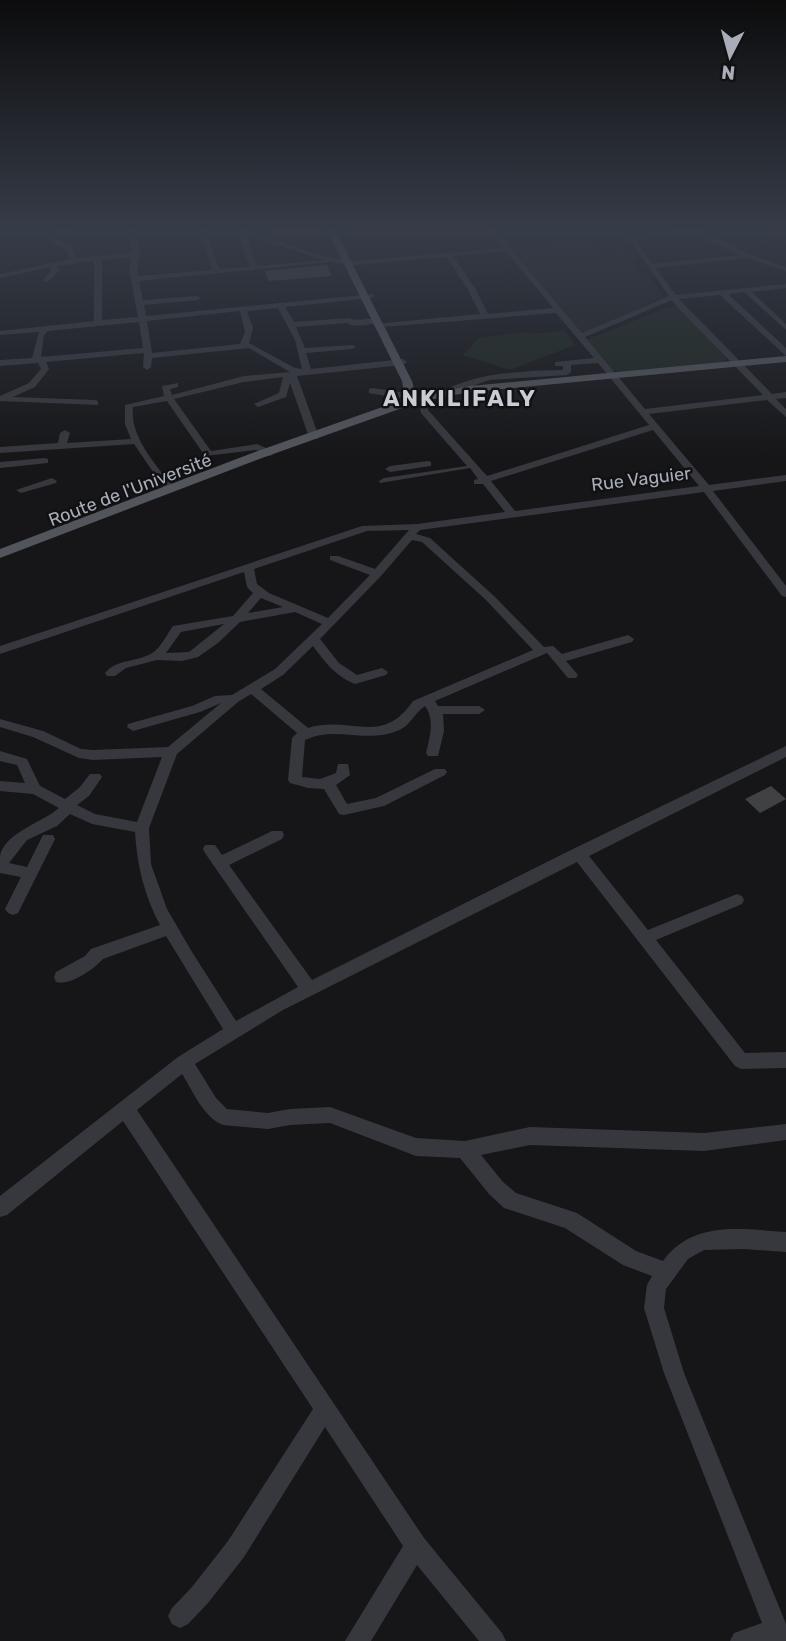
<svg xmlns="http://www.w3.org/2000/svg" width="786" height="1641" viewBox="0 0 786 1641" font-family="Rubik,sans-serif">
<rect width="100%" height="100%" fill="#161618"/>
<path fill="#222225" d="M587,240L599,253L628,251L637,261L631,262L639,272H645L664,297L588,331L578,332L510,247Z"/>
<path fill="#1e261f" d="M669,307L678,308L727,359L723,362L625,374L612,370L586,340Z
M565,331L575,345L510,370L463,355L479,338L526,332L529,334Z"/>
<path fill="#404145" d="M327,265L332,276L269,281L265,271Z
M771,786L786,799L760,813L745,799Z"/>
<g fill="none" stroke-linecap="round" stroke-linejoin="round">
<path fill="#37383d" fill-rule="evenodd" d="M32,230L45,233L78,230L51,236L72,247L77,258L132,253L129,230H135L140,255L137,269L138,276L212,270L200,230H206L219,269L250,267L240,241L241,230C255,230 264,237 278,241C302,250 328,258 354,261L503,248L489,230H495L582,333L669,296L628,238L683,230H700L749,254L786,267V271L746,258L655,268L676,295L786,284V288L752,292L786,324V330L744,292L728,294L786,348V356L720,295L679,299L772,394L786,392V398L776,399L786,409V417L767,400L649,414L709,485L786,475V481L713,491L786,586V597L782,596L704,492L420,530L416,534L430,538L494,596L544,647L553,646L562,654L628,635L634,639L632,642L566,661L578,675L576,678H568L547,653L435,701L438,706H479L485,710L479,714H443L444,731L438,756H428L426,753C430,736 435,720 425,706C414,713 411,726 397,731C367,744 335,725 305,740L302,777L320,779L336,773L338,764H348L350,775L336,785L347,804L376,798L435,769H445L447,772L445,775L384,806L344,815L339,814L324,789L308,788L290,783L288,780L292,738L297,733L251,694L238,702L177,754L149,828L151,864L167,909L192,952L236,1021L298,987L205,853L203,849L205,845H215L222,855L272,831H282L284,835L282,839L229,865L312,980L573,849L786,746V757L589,856L648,930L732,896L737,894L742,896L744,900L742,904L656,940L745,1053L786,1052V1068L741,1069L735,1066L577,862L283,1010L195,1064L216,1098L227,1109L268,1113L290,1109L330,1107L416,1138L465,1141L530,1127L704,1133L786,1124V1140L704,1151L530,1145L481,1155L503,1182L516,1193L577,1213L636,1251L663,1261C693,1220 741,1229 786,1232V1252L744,1249L704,1250L688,1259L666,1289L664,1308L684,1373L786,1624V1641H730L734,1633L762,1623L664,1373L644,1308L647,1285L652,1276L623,1265L565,1228L504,1208L489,1194L460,1158L416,1156L330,1123L290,1125L268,1129L223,1125C203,1117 193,1091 182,1074L137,1110L424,1538L502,1633L506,1641H479L417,1565L371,1641H345L403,1546L325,1427L244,1557L208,1603L188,1624L180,1628L172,1624L168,1616L172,1608L192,1587L228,1541L313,1409L123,1121L7,1215L0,1217V1196L178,1057L223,1029L166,936L103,959C94,969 70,986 56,982L54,977L56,972L85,956L91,949L160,925C144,895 137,865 135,832L92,824L70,814L57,826L27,840L9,863L27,867L43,835H53L55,839L18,913L13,915L8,913L5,909L21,877L0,873C0,868 0,861 0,856C4,833 43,822 59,808L33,794L0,791V781L25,783L17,765L0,761V751L27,759L40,786L65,799L79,788L90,774H100L102,777L89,796L77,805L95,814L137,822L162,757L93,760L79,758L33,737L0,727V719L43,731L81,749L93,750L168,747L221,703L200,712L133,731L127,727L128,724L192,706L215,696L232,695L275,669L322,624L295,612L240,622L218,643L198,657L182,661L157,660L126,668L115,676H107L105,673C118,658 136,663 152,653C160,649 167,634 173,626L233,616L253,593L247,587L244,572L0,654V646L362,526L417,524L505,512L483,484H474V480L478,479L470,468L380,483L379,481L384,478L467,466L421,413L418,396H424L428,410L487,476L649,425L598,363L571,365V372L567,375L489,380L448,395H442V391C480,372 521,371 563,370V366H555V362L594,358L556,313L382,327L381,325L385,323L480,314L467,288L446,257L354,265L330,262L139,281L143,300L197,296L201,298L197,300L144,305L146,316L374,294L375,296L371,298L285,307L294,322L349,318C358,323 371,315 380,321C373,325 354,328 347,323L296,327L305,348L352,345L356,347L352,349L306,353L311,369L403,359L407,362L403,365L297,376L319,437L317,439L309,437L290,383L286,397L258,407L254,404L279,393L283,377L244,382L174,399L211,451L257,444L273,451L275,453L270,456L256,450L205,456L167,401L133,407C129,437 158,467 175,489L174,491H166L134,444L0,453V447L58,443L60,433L65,430L70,433L67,443L131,439L125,424V405L164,396L162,386L178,383V387L170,389L172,395L244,376L290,372L249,348L152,358L151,367L147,370L143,367L144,353L46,362L49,369L35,387L13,397L95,400L98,401V405L0,401V396L29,383L41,369L38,363L0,366V360L32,358L39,332L0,335V331L94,321V261L58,266L59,271L47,282L43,280L51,271V267L0,278V274L71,259L66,250ZM694,232L738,255L652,264L635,240ZM247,233L271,243L324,260L257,266L248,241ZM506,251L553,308L488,314L475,288L453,256ZM132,257L129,269L138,317L102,320V260ZM672,300L676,306L763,395L645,409L585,337ZM278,308L295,340L302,369L295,368L249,343L253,328L247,311ZM240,311L245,332L240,344L152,353L147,321ZM139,322L143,348L41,357L44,335L48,331ZM653,430L699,486L515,511L491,481ZM409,530L375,569L338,556H330V560L370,575L328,618L269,593L257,584L254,569L367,531ZM412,540L422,542L486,600L533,650L413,701C382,747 350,715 308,728L261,689L283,675L313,646C325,662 336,677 355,684L386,675L388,672L382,668L357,675L339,663L320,639L381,576ZM261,598L283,607L248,613ZM224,624L189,652L166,653L181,632Z
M270,230H309L335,233L332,235L273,232Z
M372,388L399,392L411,390L415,393L399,398L369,393V389Z
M45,458L48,459V463L0,468V462Z
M428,461L431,462V466L390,472L385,469L390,466Z
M52,478L57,481L56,483L21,493L16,490Z"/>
<path fill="#53555c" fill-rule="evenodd" d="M327,230H335L412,381L416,396L470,386L786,356V362L470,392L419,402L262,458L0,558V549L255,452L405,399L402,381Z"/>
</g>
<linearGradient id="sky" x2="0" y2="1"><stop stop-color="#0c0c0d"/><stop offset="0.5" stop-color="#363c48"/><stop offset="1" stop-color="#363c48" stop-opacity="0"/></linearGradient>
<rect width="786" height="459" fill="url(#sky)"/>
<g text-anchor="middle" stroke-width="5" stroke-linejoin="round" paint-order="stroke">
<g font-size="18" fill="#a8adb8" stroke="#111113">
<text transform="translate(641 479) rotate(-7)" y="6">Rue Vaguier</text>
<text transform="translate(130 490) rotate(-21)" y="6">Route de l'Université</text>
</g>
<g font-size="23" font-weight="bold" letter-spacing="2" fill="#c9ccd4" stroke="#111113">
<text x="460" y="406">ANKILIFALY</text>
</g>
</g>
<g transform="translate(730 56) rotate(186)" stroke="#111113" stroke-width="5" paint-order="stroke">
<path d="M0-5L12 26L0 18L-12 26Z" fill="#a8adb8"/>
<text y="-10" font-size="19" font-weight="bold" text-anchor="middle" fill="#a8adb8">N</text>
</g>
</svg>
